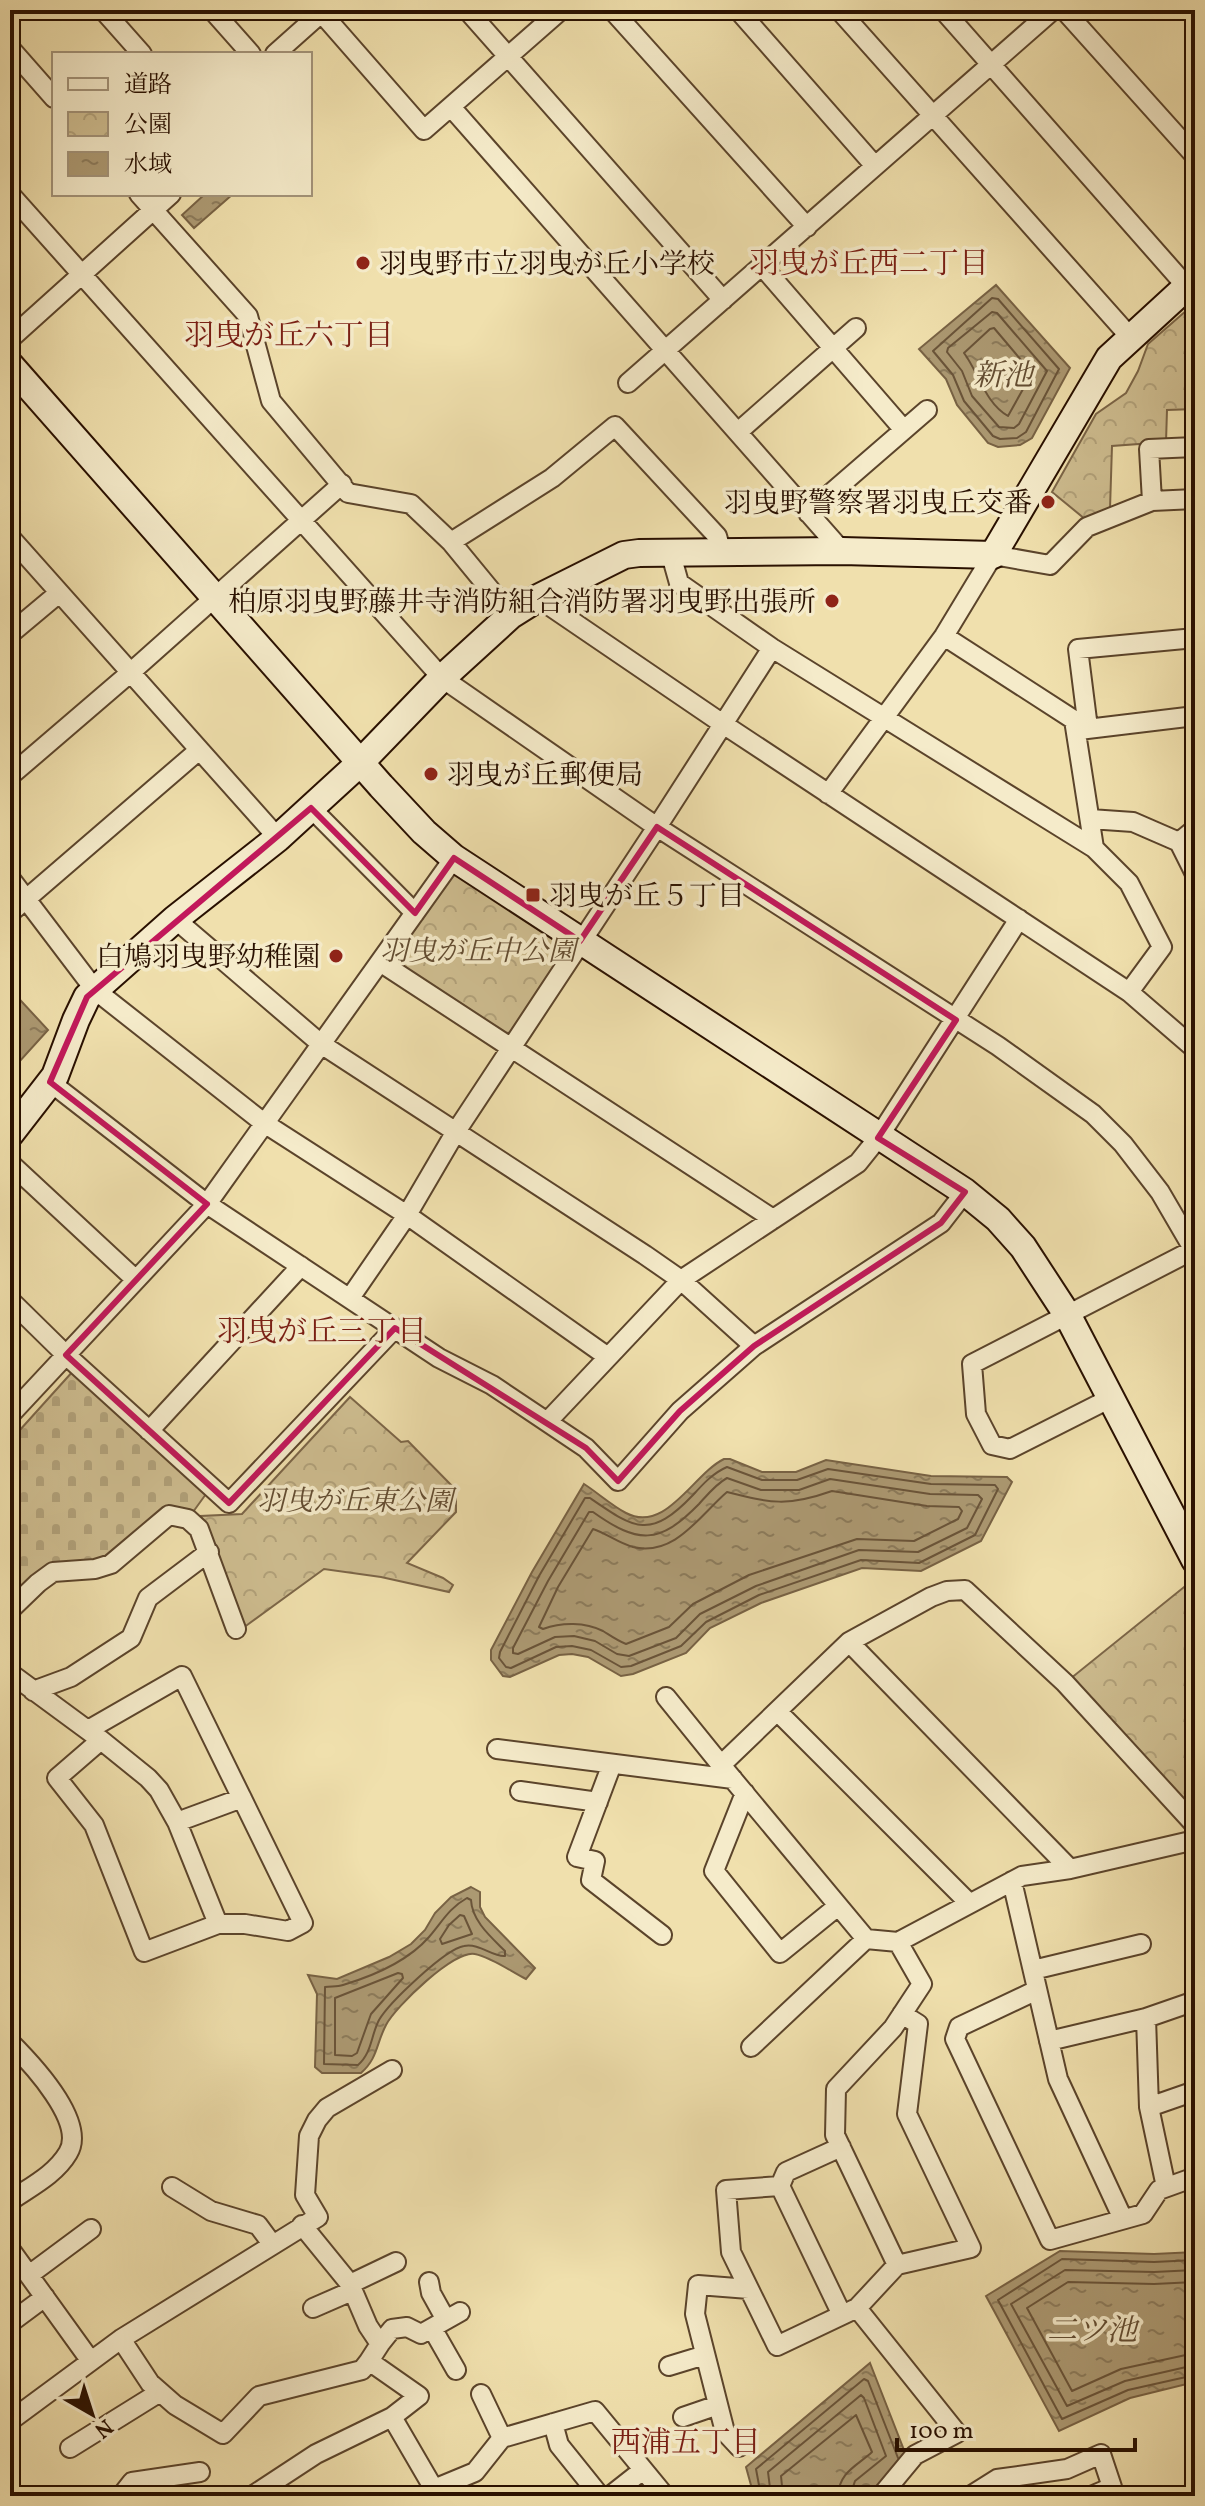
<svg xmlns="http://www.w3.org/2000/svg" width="1205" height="2506" viewBox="0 0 1205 2506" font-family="Vollkorn,'Noto Serif JP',serif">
<defs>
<pattern id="cemetery-stones" width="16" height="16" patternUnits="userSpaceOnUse" patternTransform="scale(2)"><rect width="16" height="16" fill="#cebd90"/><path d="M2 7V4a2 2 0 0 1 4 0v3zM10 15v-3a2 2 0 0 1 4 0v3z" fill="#b1a17a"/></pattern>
<pattern id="park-crowns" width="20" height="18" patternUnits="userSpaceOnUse" patternTransform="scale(2)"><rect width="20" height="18" fill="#cebd90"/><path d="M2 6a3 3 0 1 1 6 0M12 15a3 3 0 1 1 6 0" fill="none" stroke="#b1a17a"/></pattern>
<pattern id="water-ripples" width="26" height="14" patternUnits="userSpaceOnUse" patternTransform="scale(2)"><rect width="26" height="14" fill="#ac9972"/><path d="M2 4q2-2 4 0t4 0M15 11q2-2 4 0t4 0" fill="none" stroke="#8c7b5b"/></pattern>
</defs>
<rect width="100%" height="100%" fill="#f0e0ad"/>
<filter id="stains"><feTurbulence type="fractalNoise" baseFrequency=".0025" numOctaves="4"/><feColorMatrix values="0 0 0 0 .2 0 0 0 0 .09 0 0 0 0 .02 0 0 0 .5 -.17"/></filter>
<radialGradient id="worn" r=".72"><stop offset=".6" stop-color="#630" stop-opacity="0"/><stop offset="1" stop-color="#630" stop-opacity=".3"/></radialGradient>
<path fill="url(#cemetery-stones)" stroke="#7c6648" stroke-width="2" d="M74,1370L206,1494L193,1512L166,1508L106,1558L53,1567L10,1606V1441Z"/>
<path fill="url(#park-crowns)" stroke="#7c6648" stroke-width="2" d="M1195,303V409L1167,410L1166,442L1112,446L1110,509L1085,519L1052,492L1096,414L1126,393L1138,371L1148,344Z
M455,868L572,944L510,1039L389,961Z
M350,1397L401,1442L408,1441L456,1490V1512L407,1563L443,1578L453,1585L449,1592L381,1577L324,1569L243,1628L201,1516L242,1514Z
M1194,1579L1195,1580V1816L1065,1683Z"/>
<path fill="url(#water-ripples)" stroke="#786244" stroke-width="2" d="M205,194H233L194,228L182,215Z
M996,285L1070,368L1032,438L1020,445L998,447L988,443L957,405L946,379L919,349Z
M10,989L48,1030L10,1072Z
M724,1459H730L762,1472H796L826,1460L931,1476L1007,1477L1012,1482L981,1541L921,1571L862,1568L761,1603L710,1628L686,1653L633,1674L621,1676L588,1657L572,1654L559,1655L510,1677L503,1676L491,1660V1650L532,1572L584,1484C598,1493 611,1505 626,1513C666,1534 693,1474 724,1459Z
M471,1887L480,1892V1907L485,1917L535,1968L526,1979C510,1971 493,1958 475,1954C455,1949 395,2007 386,2025C376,2044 378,2058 361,2073H322L315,2067L317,1994L308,1975L337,1979L389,1957L411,1944L425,1930L435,1913L451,1897Z
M1060,2251L1154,2254L1195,2252V2382L1130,2398L1059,2431L986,2296Z
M870,2363L909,2463L868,2493V2496H754L746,2467Z"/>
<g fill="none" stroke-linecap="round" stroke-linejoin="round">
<path stroke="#6a5439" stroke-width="2" d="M992,298L998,299L1059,369L1026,432L1017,438L1000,439L993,436L964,401L953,375L933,351Z
M992,312L997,313L1047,371L1019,424L1014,428L999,427L972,396L962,371L947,352L948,348Z
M994,328L1032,373L1008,416C985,403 979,373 964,353L990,329Z
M727,1467L762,1480H797L828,1469L931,1484L995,1485L998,1489L975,1535L919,1563L861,1560L759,1595L706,1622L681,1646L631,1666L621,1667L591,1650L572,1646L556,1647L511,1668L506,1667L499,1658L500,1652L539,1576L585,1498H590C635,1529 650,1540 693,1495C703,1484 713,1473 727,1467Z
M727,1478L761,1490H799L830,1479L930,1494L978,1495L982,1499L967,1528L918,1552L859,1550L756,1586L700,1614L676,1638L629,1656L617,1654L595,1641L574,1636L555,1637L518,1654L513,1653V1648L548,1581L589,1512H593C638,1544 659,1545 699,1504C708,1494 716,1484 727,1478Z
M832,1491L927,1506L959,1507L962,1511L958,1519L914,1541L857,1539L749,1575L693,1604L669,1627L626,1644C618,1641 611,1636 603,1631C585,1622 562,1622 543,1629L539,1627L558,1587L593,1529C606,1533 618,1543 633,1547C675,1557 700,1515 727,1492C771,1503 787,1507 832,1491Z
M467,1898L471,1900C472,1921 491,1937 505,1951V1956C492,1957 480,1943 464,1946C445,1949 389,2003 379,2020C371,2035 372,2053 358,2065L324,2064L325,1987C331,1986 337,1987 343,1985C373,1976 408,1961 429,1937C442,1922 449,1908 467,1898Z
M460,1915L464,1916L472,1934L442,1944L440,1939L449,1925Z
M398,1973L402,1974L403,1978L371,2014L357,2053L352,2056L335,2055V1998Z
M1195,2260L1154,2262L1062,2259L998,2300L1062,2419L1128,2390L1195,2375
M1195,2270L1154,2272L1065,2270L1011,2304L1067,2406L1125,2381L1195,2365
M1195,2282L1154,2284L1068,2282L1027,2308L1072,2391L1121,2369L1195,2353
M761,2496L756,2469L864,2379L868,2381L898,2458
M771,2496L768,2472L861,2395L864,2398L886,2456L855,2481L850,2496
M783,2496L781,2476L856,2415L872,2452C857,2466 839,2472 838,2496"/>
<defs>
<path id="street" d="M103,10L142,54
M212,10L251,54
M319,10L424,130L561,10
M467,10L723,300
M612,10L807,227
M738,10L875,166
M839,10L1131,338
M943,10L1187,287
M1064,10L1195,156
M10,48L54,98
M275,54L321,13
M451,107L842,551
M10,194L442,678L657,827L998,1046L1093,1114L1123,1144L1160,1192L1195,1252
M139,194L248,316L271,401L348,493L411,504L451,542L511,615
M762,266L904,430
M10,339L171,194
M628,383L1053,10
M738,432L856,328
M1152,501L1149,449L1195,447
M808,513L927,410
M10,537L278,838
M451,542L552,478L615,426L717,536L721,550
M670,551L679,583L772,648L1094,848L1129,883L1162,947L1129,992
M538,598L723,724L1129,992L1195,1049
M10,634L59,593
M944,636L1074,720L1094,848
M1088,728L1078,649L1195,638
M1079,730L1195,716
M10,776L130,673L342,484
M828,794L944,636L993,555L1050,565L1087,527L1152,501L1195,499
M311,808L415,913
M1090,819L1133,822L1179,842L1195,874
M1179,842L1195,829
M10,878L95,990L264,1123L407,1215L608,1357
M10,913L198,751
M175,919L321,1044L645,1255L681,1280L754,1346
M380,962L773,1219
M50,1082L207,1204L439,1358L492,1385L586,1448L618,1481L680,1411L754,1346L941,1223L965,1192
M10,1163L136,1280
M350,1298L407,1215L455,1133L657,827L772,648
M10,1300L66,1355L229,1503L395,1328
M1111,1398L1010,1449L992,1445L976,1414L972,1364L1195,1249
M10,1415L207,1204L454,858
M547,1422L681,1280L858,1163L878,1138L1019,919
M149,1431L301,1266
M10,1610L38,1583L53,1572L95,1569L111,1564L169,1515L188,1519L199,1529L236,1629
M849,1642L1070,1869
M10,1673L101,1740L148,1778L159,1790L177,1822L218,1924
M33,1691L71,1677L131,1638L148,1598L209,1552
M666,1697L721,1765
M778,1712L969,1903
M88,1730L182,1676L303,1923L288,1931L245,1924H218L144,1952L94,1825L57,1778L101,1740
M497,1749L733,1779
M612,1764L577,1857L595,1861L591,1880L662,1935
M520,1791L598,1802
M745,1793L714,1871L780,1953L838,1906
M177,1822L242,1798
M1195,1825L1065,1683L965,1590L947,1591L931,1597L849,1642L721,1765L866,1939L898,1942L1022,1876L1070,1869L1195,1840
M1012,1881L1058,2079L1123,2219
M1033,1970L1141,1944
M1037,1990L959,2027L955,2039L1050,2240L1143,2214L1159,2190L1195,2177
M1049,2041L1146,2018
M10,2042C31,2063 87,2122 68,2153C55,2175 30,2187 10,2201
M751,2047L866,1939
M1149,2107L1195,2091
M841,2147L786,2172L780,2186L842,2315
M780,2186L726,2190L731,2252L777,2346L857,2308L897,2265L835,2135L836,2089L893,2028L922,1984L898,1942
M172,2187L211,2211L258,2225L272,2244
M1166,2187L1149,2107L1146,2018L1195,2001
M302,2225L350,2284L368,2326L380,2344L369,2361
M10,2249L90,2360
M897,2265L971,2248L907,2114L918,2024L902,2014
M29,2275L91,2229
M429,2282L431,2293L446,2320
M350,2284L396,2262
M313,2308L352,2291
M857,2308L957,2433L915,2455L881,2496
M10,2323L45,2297
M432,2328L456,2370
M121,2339L150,2383L175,2405L223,2434L259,2396L362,2370L369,2361L419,2396L392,2417L316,2454L252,2496
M380,2344L392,2329L407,2327L421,2334L460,2312
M669,2366L705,2355
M481,2394L502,2438
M392,2417L438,2496
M683,2417L718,2405
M10,2421L121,2339L318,2217L305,2195L309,2136L317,2120L327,2108L392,2070
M553,2423L559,2445L600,2496
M739,2447L725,2432L695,2314L698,2285L749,2289
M70,2448L160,2392
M434,2489L475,2472L502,2438L595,2411L665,2496
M121,2496L132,2482L200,2472
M610,2496L643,2470
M970,2496L997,2479L1067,2469L1101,2454L1112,2487L1091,2496"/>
<path id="secondary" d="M10,365L381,786L424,832L454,858L965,1192L998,1219L1023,1247L1068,1316L1195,1560
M10,1134L55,1076L76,1020L87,997L95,990L175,919L278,838L361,762L442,678L511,615L538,598L624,555L639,553L842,551L993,555L1109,358L1195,279"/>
</defs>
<use href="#street" stroke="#5b442b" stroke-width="22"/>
<use href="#secondary" stroke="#291000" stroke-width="30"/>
<use href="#street" stroke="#f5ebca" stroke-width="18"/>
<use href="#secondary" stroke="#f5ebca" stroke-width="26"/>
</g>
<path fill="none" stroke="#c2185b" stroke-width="6" stroke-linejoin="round" d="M311,808L415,913L454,858L580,941L657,827L956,1020L878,1138L965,1192L941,1223L754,1346L680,1411L618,1481L586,1448L395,1328L229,1503L66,1355L207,1204L50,1082L87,997Z"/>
<g fill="#8f2418" stroke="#f5ebca" stroke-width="3">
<circle cx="363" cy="263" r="8"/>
<circle cx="1048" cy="502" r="8"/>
<circle cx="832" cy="601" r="8"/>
<circle cx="431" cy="774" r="8"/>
<rect x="525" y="887" width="16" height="16" rx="4"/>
<circle cx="336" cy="956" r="8"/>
</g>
<g text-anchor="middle" stroke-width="7" stroke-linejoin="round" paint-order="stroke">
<g font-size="28" fill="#291000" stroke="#f5ebca" text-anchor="start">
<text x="379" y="273">羽曳野市立羽曳が丘小学校</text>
<text x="1032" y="512" text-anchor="end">羽曳野警察署羽曳丘交番</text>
<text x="816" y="611" text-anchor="end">柏原羽曳野藤井寺消防組合消防署羽曳野出張所</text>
<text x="447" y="784">羽曳が丘郵便局</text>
<text x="549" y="905">羽曳が丘５丁目</text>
<text x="320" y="966" text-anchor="end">白鳩羽曳野幼稚園</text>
</g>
<g font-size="28" font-style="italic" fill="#634d32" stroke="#f5ebca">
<text x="478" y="960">羽曳が丘中公園</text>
<text x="355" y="1510">羽曳が丘東公園</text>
</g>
<g font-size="30" fill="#7a1f14" stroke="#f5ebca">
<text x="869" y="273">羽曳が丘西二丁目</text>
<text x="289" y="345">羽曳が丘六丁目</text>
<text x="322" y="1341">羽曳が丘三丁目</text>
<text x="686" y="2452">西浦五丁目</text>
</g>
<g font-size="30" font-style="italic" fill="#644e33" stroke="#f5ebca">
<text x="1003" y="385">新池</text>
<text x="1092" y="2340">二ツ池</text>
</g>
</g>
<rect width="1205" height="2506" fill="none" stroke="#f0e0ad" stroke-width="40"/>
<rect x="12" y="12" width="1181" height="2482" fill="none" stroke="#291000" stroke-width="4"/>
<rect x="20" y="20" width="1165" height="2466" fill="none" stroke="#291000" stroke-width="2"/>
<rect x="52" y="52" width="260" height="144" fill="#f5ebca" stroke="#a39379" stroke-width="2"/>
<rect x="68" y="78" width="40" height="12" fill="#f5ebca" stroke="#a39379" stroke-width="2"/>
<text x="124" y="92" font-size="24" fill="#291000">道路</text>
<rect x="68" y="112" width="40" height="24" fill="url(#park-crowns)" stroke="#a39379" stroke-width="2"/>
<text x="124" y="132" font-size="24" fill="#291000">公園</text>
<rect x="68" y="152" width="40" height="24" fill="url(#water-ripples)" stroke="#a39379" stroke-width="2"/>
<text x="124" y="172" font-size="24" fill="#291000">水域</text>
<g transform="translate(92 2414) rotate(141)" stroke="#f5ebca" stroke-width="6" paint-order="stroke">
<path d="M0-6L14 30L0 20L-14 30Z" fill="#291000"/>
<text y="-12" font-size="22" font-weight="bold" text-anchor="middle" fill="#291000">N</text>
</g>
<path d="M897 2438v12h238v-12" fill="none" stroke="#291000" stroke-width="4"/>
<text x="909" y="2438" font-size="24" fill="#291000" stroke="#f5ebca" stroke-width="6" paint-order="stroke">100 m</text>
<rect width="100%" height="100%" filter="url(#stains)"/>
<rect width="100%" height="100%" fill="url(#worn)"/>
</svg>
